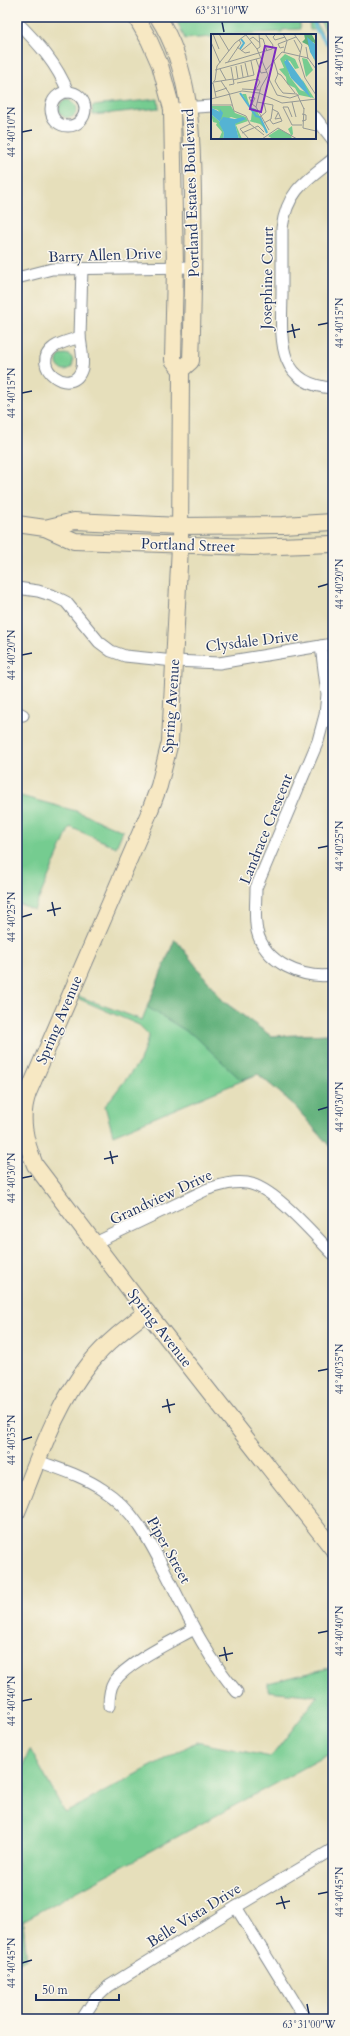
<svg xmlns="http://www.w3.org/2000/svg" width="350" height="2036" viewBox="0 0 350 2036" font-family="Cardo,serif">
  <style>
    .green { fill: #75cc90; stroke: #487e77 }
    .forest { fill: #60b07a; stroke: #3e706c }
    .lines { fill: none; stroke-linecap: round; stroke-linejoin: round }
    .stream { stroke: #55b3d3; stroke-width: 3.5 }
    .street-casing { stroke: #80878c; stroke-width: 13 }
    .secondary-casing { stroke: #80878c; stroke-width: 18 }
    .street { stroke: #fff; stroke-width: 11 }
    .secondary { stroke: #f7e8c3; stroke-width: 16 }
    .ticks { fill: none; stroke: #1b2f5e; stroke-width: 1.5 }
    .labels { text-anchor: middle; dominant-baseline: central; stroke-width: 3; stroke-linejoin: round; paint-order: stroke }
    .street-label { font-size: 15px; fill: #1b2f5e; stroke: #fbf7ec }
    .inset-river { fill: none; stroke: #55b3d3; stroke-width: 2 }
    .inset-road { fill: none; stroke: #959996; stroke-width: 1 }
    .view { fill: #7b2cbf; fill-opacity: 0.15; stroke: #7b2cbf; stroke-width: 2 }
    .inset-edge { fill: none; stroke: #1b2f5e; stroke-width: 2 }
    .neatline { fill: none; stroke: #1b2f5e; stroke-width: 1.5 }
    .ticks-label { font-size: 10px; text-anchor: middle; fill: #1b2f5e }
  </style>
  <rect width="100%" height="100%" fill="#fbf7ec"/>
  <filter id="ink" filterUnits="userSpaceOnUse"><feTurbulence type="fractalNoise" baseFrequency=".025" numOctaves="2"/><feDisplacementMap in="SourceGraphic" scale="8" xChannelSelector="R" yChannelSelector="G"/><feConvolveMatrix kernelMatrix="1 2 1 2 8 2 1 2 1" color-interpolation-filters="sRGB"/></filter>
  <filter id="wash" filterUnits="userSpaceOnUse"><feTurbulence type="fractalNoise" baseFrequency=".012" numOctaves="4" result="noise"/><feDisplacementMap in="SourceGraphic" scale="16" xChannelSelector="R" yChannelSelector="G"/><feGaussianBlur stdDeviation="0.9" result="paint"/><feColorMatrix in="noise" values="0 0 0 0 0 0 0 0 0 0 0 0 0 0 0 0 0 1.4 0 .05"/><feComposite in="paint" operator="in"/></filter>
  <g filter="url(#wash)">
    <rect width="100%" height="100%" fill="#e6dfbb"/>
    <!-- green -->
    <g class="green">
      <path d="M175 17H317L315 20 327 44V45L316 30H310L309 21H300V29L282 30V32L212 35V37L185 39Z"/>
      <path d="M318 17H333V29L329 37Z"/>
      <path d="M158 99 159 108 93 115 92 106Z"/>
      <circle cx="68" cy="109" r="9"/>
      <circle cx="65" cy="362" r="8"/>
      <path d="M17 795 76 811 123 831 116 847 70 827 34 910 17 903Z"/>
      <path d="M175 939 223 1001 271 1036 333 1034V1150L292 1103 258 1074 113 1135 105 1106 140 1061 149 1035 139 1025 77 998 78 996 142 1020Z"/>
      <path d="M333 1667V1752L17 1924V1780L30 1749 65 1813 196 1742 271 1757 318 1696 268 1691V1683Z"/>
    </g>
    <!-- forest -->
    <g class="forest">
      <path d="M175 939 223 1001 271 1036 333 1034V1150L292 1103 258 1074 241 1080 196 1037 147 1007Z"/>
      <path d="M23 1921 27 1959 17 1963V1924Z"/>
    </g>
    <g class="lines">
      <!-- stream -->
      <path class="stream" d="M312 17 317 31 333 50"/>
    </g>
  </g>
  <g filter="url(#ink)">
    <g class="lines">
      <!-- street casing -->
      <g class="street-casing">
        <g id="street">
          <path d="M17 22C38 43 57 64 68 92"/>
          <circle cx="68" cy="109" r="17"/>
          <path d="M182 108 212 106"/>
          <path d="M315 117 333 140"/>
          <path d="M333 159C306 180 287 191 282 228 282 250 282 273 282 295 281 338 276 385 333 388"/>
          <path d="M17 278 52 269 194 267"/>
          <path d="M80 337C81 346 84 359 82 368 73 400 27 366 54 347 61 342 72 340 80 337Z"/>
          <path d="M80 337 82 268"/>
          <path d="M17 588 38 591 54 596 66 602 99 642 111 651 125 656 174 661 219 663 333 644"/>
          <path d="M321 646 327 694 325 715 318 741 256 888C256 902 254 917 257 931 265 963 302 979 333 975"/>
          <path d="M17 712 23 715"/>
          <path d="M95 1243 208 1189C221 1185 233 1181 247 1183 274 1187 313 1234 333 1254"/>
          <path d="M38 1461C59 1469 83 1476 102 1489 137 1511 153 1548 171 1583 190 1621 209 1660 237 1692"/>
          <path d="M109 1706C109 1698 110 1688 114 1682 128 1662 173 1641 194 1629"/>
          <path d="M236 1907 305 2019"/>
          <path d="M82 2019 95 1999 109 1986 236 1907 333 1849"/>
        </g>
      </g>
      <!-- secondary casing -->
      <g class="secondary-casing">
        <g id="secondary">
          <path d="M136 17 149 40 160 65 172 109 175 268 173 360 181 370 180 546 170 742 159 786 149 813 28 1093C19 1118 25 1141 35 1165L139 1302 333 1549"/>
          <path d="M158 17C192 70 192 136 193 197 194 252 193 306 191 361L181 370"/>
          <path d="M17 524 45 528 74 541 252 547 333 544"/>
          <path d="M45 528 74 521 179 526 283 525 333 522"/>
          <path d="M17 1512C38 1461 55 1406 90 1363 106 1343 127 1327 147 1312"/>
        </g>
      </g>
      <!-- street -->
      <use href="#street" class="street"/>
      <!-- secondary -->
      <use href="#secondary" class="secondary"/>
    </g>
  </g>
  <!-- ticks -->
  <path class="ticks" d="M222 22 224 32M318 64 328 61M22 132 32 130M292 324 295 338M318 325 328 323M287 332 300 329M22 393 32 391M318 587 328 584M22 655 32 653M318 848 328 846M52 902 55 916M47 911 61 908M22 917 32 914M318 1110 328 1107M110 1151 113 1164M104 1159 118 1156M22 1178 32 1176M318 1371 328 1369M167 1399 170 1413M162 1407 175 1404M22 1440 32 1437M318 1633 328 1631M224 1647 227 1661M219 1656 233 1653M22 1701 32 1699M318 1894 328 1892M281 1896 285 1909M276 1904 290 1901M22 1963 32 1960M307 2004 309 2014"/>
  <g class="labels">
    <!-- street labels -->
    <g class="street-label">
      <text transform="translate(191 193) rotate(-92)">Portland Estates Boulevard</text>
      <text transform="translate(105 255) rotate(-2)">Barry Allen Drive</text>
      <text transform="translate(267 278) rotate(-89)">Josephine Court</text>
      <text transform="translate(188 545) rotate(2)">Portland Street</text>
      <text transform="translate(252 641) rotate(-7)">Clysdale Drive</text>
      <text transform="translate(171 706) rotate(-86)">Spring Avenue</text>
      <text transform="translate(266 829) rotate(-68)">Landrace Crescent</text>
      <text transform="translate(59 1020) rotate(-67)">Spring Avenue</text>
      <text transform="translate(161 1197) rotate(-25)">Grandview Drive</text>
      <text transform="translate(160 1328) rotate(52)">Spring Avenue</text>
      <text transform="translate(169 1550) rotate(61)">Piper Street</text>
      <text transform="translate(194 1915) rotate(-32)">Belle Vista Drive</text>
    </g>
  </g>
  <!-- overview -->
  <g transform="translate(211 34)">
    <rect width="105" height="105" fill="#e6dfbb"/>
    <path d="M74 20 84 25 88 34 84 35 79 27 74 26 79 43 89 56 95 58 91 45 103 64 88 61 84 54 76 50 75 43 68 35 73 34 69 25ZM91 24 96 25 102 36 95 43ZM31 60H35L39 73 45 75 57 98 49 90 38 87 40 86 41 77ZM0 72H20L24 79 35 83 37 87 25 91 31 105H28L25 94 24 90 27 85 20 83 9 89 13 99 12 105H8L11 98 5 91 6 89 2 88 0 80 9 88 10 82 7 76 0 74ZM81 92 82 100 80 103 82 105H62L57 102 68 95 80 101 77 95Z" fill="#75cc90"/>
    <path d="M93 0 101 1 105 8V11L102 8 98 10 105 30 97 11 91 8 94 5Z" fill="#60b07a"/>
    <path d="M96 3 105 11V28L99 18ZM76 25 93 49 100 64 80 44 73 28ZM1 74 9 78V75L12 79 9 88 0 80ZM12 83 24 85 32 83 35 85 24 90 28 105H12L13 99 8 89Z" fill="#55b3d3"/>
    <path class="inset-river" d="M29 15 33 9 30 5M29 59 45 82 49 83 56 99"/>
    <path class="inset-road" d="M2 0 8 15M8 0 18 17M65 0 62 3 64 6 74 3M72 0 76 7 73 18M83 0 91 11 88 25 94 44 105 61M35 1 46 15 57 41 50 53 45 73 58 96M48 4 52 5 56 17M39 5 42 3 49 9M83 6 89 18M0 8 9 29M26 13 34 19 39 18M73 13 69 14 67 10 85 3M95 13 97 25M46 15 49 13 48 0M30 17 41 8M45 25 50 39 56 38M63 27 67 40 64 47 68 54 72 59 86 60 93 75M17 28 30 9 28 6M14 29 61 15 62 11 54 0M34 29 37 42M30 31 32 43M25 32 27 45M9 35 15 46M4 36 49 24M55 36 71 18 97 24 105 35M66 39 70 41 84 59M57 43 66 61 79 64 88 61M22 46 43 41 40 27M10 47 18 59 23 77 35 82 39 90 53 101M3 48 22 45M2 49 5 63M26 49 47 45 49 48 45 55M0 51 4 46 6 32 24 9 36 0M18 51 23 50 20 33M31 55 49 56M4 58 16 54M0 65 31 57 48 59 71 69 105 65M46 68 62 71 60 85 53 89M81 68 85 83M41 70 38 63 44 64 41 70 45 73M0 71H21M93 74 92 94 105 97M67 79 64 85 70 84M49 83 55 78 53 69M81 83 77 73H72L81 91H91M59 86 62 90 71 87 67 78 61 75M91 87 95 86V81L91 80M31 99 47 92 53 98M38 105 29 95 39 90M51 105 67 94 86 105"/>
    <path class="view" d="M54 12 65 14 50 78 39 75Z"/>
    <rect width="105" height="105" class="inset-edge"/>
  </g>
  <!-- margin -->
  <rect width="350" height="2036" fill="none" stroke="#fbf7ec" stroke-width="44"/>
  <!-- scale -->
  <path d="M36 1994v6h83v-6" fill="none" stroke="#1b2f5e" stroke-width="2"/>
  <text x="42" y="1994" font-size="12" fill="#1b2f5e" stroke="#fbf7ec" stroke-width="3" paint-order="stroke">50 m</text>
  <rect x="22" y="22" width="306" height="1992" class="neatline"/>
  <g class="ticks-label">
    <text x="222" y="14">63°31'10"W</text>
    <text transform="translate(339 61) rotate(-90)" y="4">44°40'10"N</text>
    <text transform="translate(11 132) rotate(-90)" y="4">44°40'10"N</text>
    <text transform="translate(339 323) rotate(-90)" y="4">44°40'15"N</text>
    <text transform="translate(11 393) rotate(-90)" y="4">44°40'15"N</text>
    <text transform="translate(339 584) rotate(-90)" y="4">44°40'20"N</text>
    <text transform="translate(11 655) rotate(-90)" y="4">44°40'20"N</text>
    <text transform="translate(339 846) rotate(-90)" y="4">44°40'25"N</text>
    <text transform="translate(11 917) rotate(-90)" y="4">44°40'25"N</text>
    <text transform="translate(339 1107) rotate(-90)" y="4">44°40'30"N</text>
    <text transform="translate(11 1178) rotate(-90)" y="4">44°40'30"N</text>
    <text transform="translate(339 1369) rotate(-90)" y="4">44°40'35"N</text>
    <text transform="translate(11 1440) rotate(-90)" y="4">44°40'35"N</text>
    <text transform="translate(339 1631) rotate(-90)" y="4">44°40'40"N</text>
    <text transform="translate(11 1701) rotate(-90)" y="4">44°40'40"N</text>
    <text transform="translate(339 1892) rotate(-90)" y="4">44°40'45"N</text>
    <text transform="translate(11 1963) rotate(-90)" y="4">44°40'45"N</text>
    <text x="309" y="2028">63°31'00"W</text>
  </g>
</svg>
